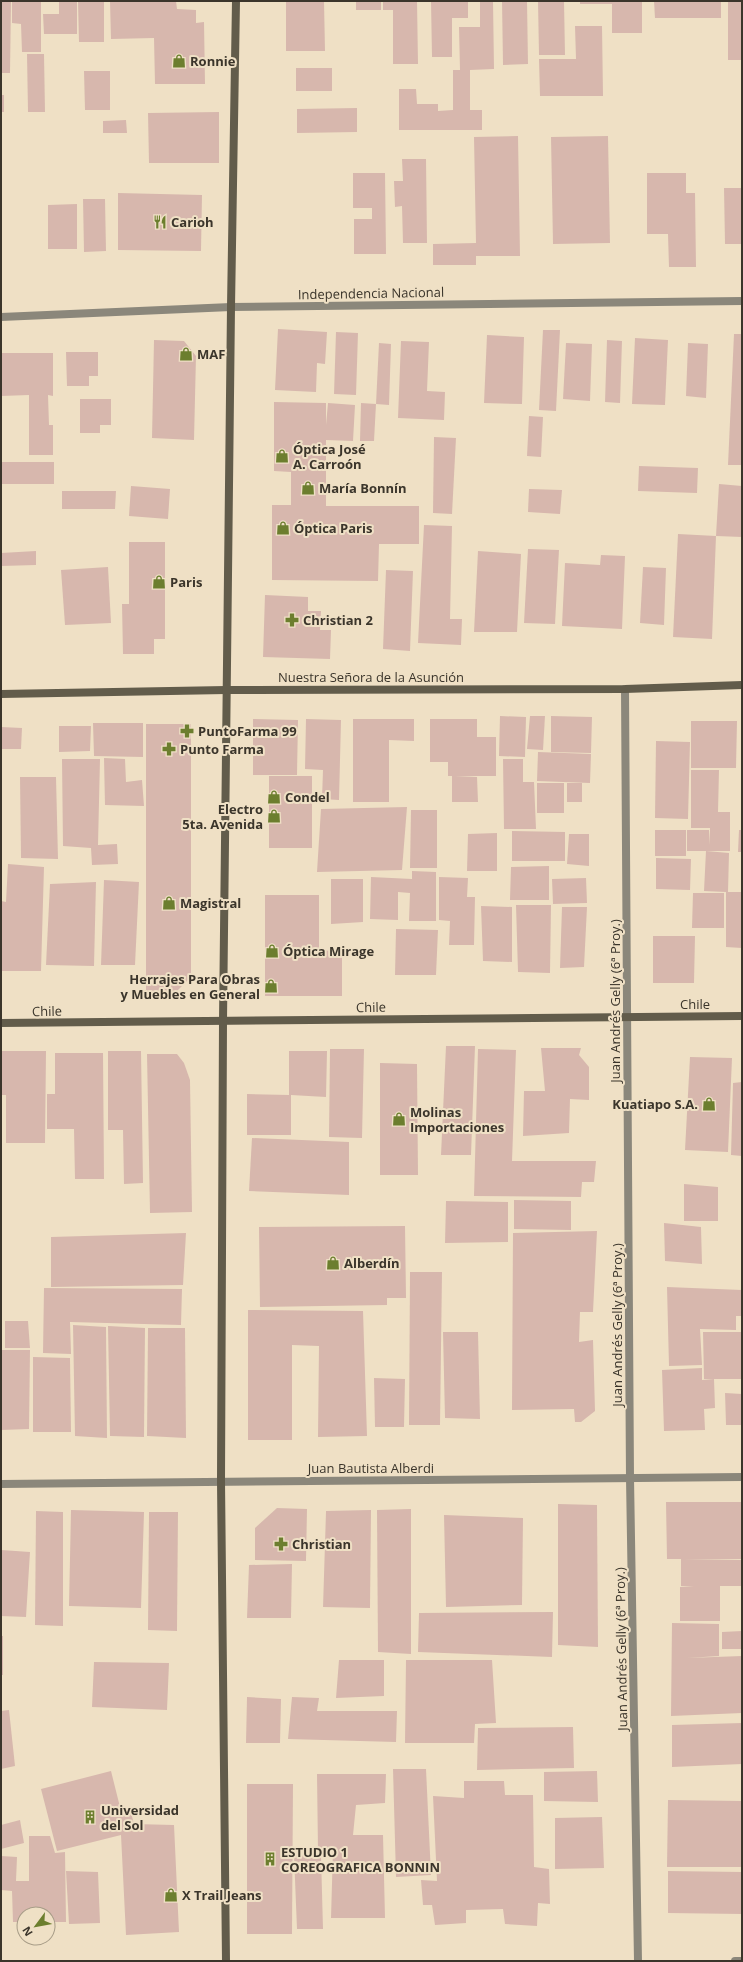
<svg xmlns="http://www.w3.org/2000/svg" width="743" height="1962" viewBox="0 0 743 1962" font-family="'Open Sans',sans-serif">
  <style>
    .building { fill: #d7b7ad }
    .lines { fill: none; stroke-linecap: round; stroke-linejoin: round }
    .street { stroke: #8b877b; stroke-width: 8 }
    .secondary { stroke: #625c4b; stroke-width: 8 }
    .labels { text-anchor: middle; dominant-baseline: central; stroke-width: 4; stroke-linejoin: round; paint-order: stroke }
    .poi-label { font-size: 13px; font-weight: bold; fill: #3b352b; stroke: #efe0c5; text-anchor: start }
    .street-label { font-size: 13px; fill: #3b352b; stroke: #efe0c5 }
  </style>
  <rect width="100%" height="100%" fill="#efe0c5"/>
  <!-- building -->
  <g class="building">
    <path d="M1 1H11L10 73H1Z"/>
    <path d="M12 1H41V52H22L21 24 12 23Z"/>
    <path d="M59 1H77V34H44L43 14H59Z"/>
    <path d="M78 1H104V42H79Z"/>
    <path d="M110 1H176L177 9 196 10V23L204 22 205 84H155L154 38 111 39Z"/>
    <path d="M286 1H324L325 51H286Z"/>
    <rect x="356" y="1" width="25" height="9"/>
    <path d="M383 1H417L418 64H393V10H383Z"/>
    <path d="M431 1H468V18H452V57H432Z"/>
    <path d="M480 1H493L494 69 470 70V110H482V130H399V89H416L417 104H438V111L453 110V70H460L459 27H480Z"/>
    <path d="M502 1H527L528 64 503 65Z"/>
    <path d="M538 1H564L565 55H539Z"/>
    <path d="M580 1H642V33H612V4H580Z"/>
    <path d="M654 1H721V18H655Z"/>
    <rect x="728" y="1" width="14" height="59"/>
    <path d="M575 26H602L603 96H540L539 59H576Z"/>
    <path d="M27 54H44L45 112H28Z"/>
    <rect x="296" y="68" width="36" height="23"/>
    <path d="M84 71H110V110H85Z"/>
    <rect x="1" y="95" width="3" height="17"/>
    <path d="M357 108V132L297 133V109Z"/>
    <path d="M219 112V163H149L148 113Z"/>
    <path d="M126 120 127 133H103V121Z"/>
    <path d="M518 136 520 256H476V265H433V244L476 243 474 137Z"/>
    <path d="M608 136 610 243 553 244 551 137Z"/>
    <path d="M402 159H426L427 243H403L402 206 395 207 394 181H403Z"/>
    <path d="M353 173H385L386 254H354V219H372V208H353Z"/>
    <path d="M647 173H686V193H695L696 267H669L668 234H647Z"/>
    <path d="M724 188H742V244H725Z"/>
    <path d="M118 193 202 195 201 251 118 250Z"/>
    <path d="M83 199H105L106 251 84 252Z"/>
    <path d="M77 204V249H48V205Z"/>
    <path d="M278 329 327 332 325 364 317 363 316 392 275 390Z"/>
    <path d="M543 330H560L556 411 539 410Z"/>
    <path d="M336 332 358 333 356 395 334 394Z"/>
    <path d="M734 334H742V465H728Z"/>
    <path d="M487 335 524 337 522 404 484 403Z"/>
    <path d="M635 338 668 340 665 405 632 404Z"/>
    <path d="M154 340 184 341 196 356 194 440 152 438Z"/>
    <path d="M607 340 622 341 620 403 605 402Z"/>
    <path d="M401 341 429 342 427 391 445 392 444 420 398 418Z"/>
    <path d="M379 343 391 344 389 405 376 404Z"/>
    <path d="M566 343 592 344 590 401 563 399Z"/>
    <path d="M688 343 708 344 706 398 686 396Z"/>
    <path d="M66 352H98V376H89V386H67Z"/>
    <path d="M1 353H53V396L48 395 49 425H53V455H29V395L1 396Z"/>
    <path d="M80 399H111V425H100V433H80Z"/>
    <path d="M274 402 326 403V425L328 403 355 405 353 441 326 440V506H419V544H379L378 581 272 580V505H291V472L274 471Z"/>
    <path d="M361 403 376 404 374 441H360Z"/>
    <path d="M529 416 543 417 541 457 527 456Z"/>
    <path d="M434 437 456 438 452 514 433 513Z"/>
    <rect x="1" y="462" width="53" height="22"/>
    <path d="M639 466 698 468 697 493 638 491Z"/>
    <path d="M719 484 742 486V537L716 536Z"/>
    <path d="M131 486 170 489 168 519 129 516Z"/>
    <path d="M529 489 562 490 560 514 528 512Z"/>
    <path d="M62 491H116L115 509H62Z"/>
    <path d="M424 525 452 526 450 619H462L461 645 418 643Z"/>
    <path d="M678 534 716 536 712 639 673 637Z"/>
    <path d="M129 542H165V639H154V654H123L122 604H129Z"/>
    <path d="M528 549 559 550 555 624 524 623Z"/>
    <path d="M36 551V565L1 566V553Z"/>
    <path d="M478 551 521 554 517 632H474Z"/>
    <path d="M601 555 625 556 622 629 562 626 565 563 600 565Z"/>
    <path d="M108 567 111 623 65 625 61 570Z"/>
    <path d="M643 567 666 568 664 625 640 623Z"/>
    <path d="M386 570 413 571 410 651 383 649Z"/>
    <path d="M265 595 308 597V611H321L320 630H331L330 659 263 657Z"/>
    <path d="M500 716 526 717 525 757 499 756Z"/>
    <path d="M530 716H545L543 750 527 749Z"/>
    <path d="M551 716 592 717 591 753 551 752Z"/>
    <path d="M253 719 298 720 297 775H253Z"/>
    <path d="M306 719 341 720 339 800 322 799 323 770 305 769Z"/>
    <path d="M353 719H414V741L389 740V802H353Z"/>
    <path d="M430 719H477V737H496V776H455L477 777 478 802H452V776H448V762H430Z"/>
    <path d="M691 721H737L736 768H691Z"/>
    <path d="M93 723H143V757L94 756Z"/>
    <path d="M146 724H191V977L175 993H146Z"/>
    <path d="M59 726H91L90 751 59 752Z"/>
    <path d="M1 727 22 728 21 749H1Z"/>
    <path d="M656 741 690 742 688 819 655 818Z"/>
    <path d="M538 752 591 754 590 783 537 781Z"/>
    <path d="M104 758 125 759 126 782 142 780 144 806 105 805Z"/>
    <path d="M62 759H100L98 845 117 844 118 864 92 865 91 848 63 846Z"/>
    <path d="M503 759H523V782H534L536 829H504Z"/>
    <path d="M691 770H719L718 812H730V851H687V830H709L710 845V828H691Z"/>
    <rect x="269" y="776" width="43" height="72"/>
    <path d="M20 777H56L58 859 21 858Z"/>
    <rect x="537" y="783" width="27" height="30"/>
    <rect x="567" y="783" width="15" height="19"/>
    <path d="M407 807 402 870 317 872 321 809Z"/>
    <path d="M411 810H437V868H410Z"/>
    <rect x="655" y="830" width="31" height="26"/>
    <path d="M739 830H742V852H738Z"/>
    <path d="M512 831 565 832V861H512Z"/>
    <path d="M497 833V871H467L468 834Z"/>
    <path d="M569 834H589V866L567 864Z"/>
    <path d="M706 851 729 853 728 892H742V948L726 947V892L704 891Z"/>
    <path d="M656 858 691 859 690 890 656 889Z"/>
    <path d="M8 864 44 867 41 971H1V901L6 902Z"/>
    <path d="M549 866V900H510L511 867Z"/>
    <path d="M412 871 436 872V921H409L410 893 398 892V920L370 919 371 877 412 879Z"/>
    <path d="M439 877 468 878 467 897H475L474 945H449L450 921 439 920Z"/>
    <path d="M586 878 587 903 553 904 552 879Z"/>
    <path d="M331 879H363V922L331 924Z"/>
    <path d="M104 880 139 882 135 965H101Z"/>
    <path d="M96 882 94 966 46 965 50 884Z"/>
    <path d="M693 893H724V928H692Z"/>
    <path d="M265 895H319V951L342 950V996H265Z"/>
    <path d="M516 905H551L550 973 518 972Z"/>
    <path d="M481 906 512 907V962L483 961Z"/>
    <path d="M562 907H587L584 967 560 968Z"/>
    <path d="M396 929 438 930 436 975H395Z"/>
    <path d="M653 936H695L694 983H653Z"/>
    <path d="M446 1046H475L471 1155H441Z"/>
    <path d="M541 1048H581L579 1055 589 1067V1100L570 1099 569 1133 523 1136 524 1091H545Z"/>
    <path d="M330 1049H364L362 1138 329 1137Z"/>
    <path d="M478 1049 516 1050 512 1161H596L594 1182H582L581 1197 474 1196Z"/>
    <path d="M1 1051H46L45 1143H6V1095H1Z"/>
    <path d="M108 1051H141L143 1183 124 1184 123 1130H108Z"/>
    <path d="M289 1051H327L326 1097 291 1095V1135H247V1094L289 1095Z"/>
    <path d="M55 1053H103L104 1179H75L74 1129H47V1094H55Z"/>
    <path d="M147 1054H177L184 1063 190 1080 192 1212 150 1213Z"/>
    <path d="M690 1057 732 1058 728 1152 685 1150Z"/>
    <path d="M380 1063 417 1064 418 1175H380Z"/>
    <path d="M742 1082V1156L731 1155 733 1083Z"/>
    <path d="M252 1138 349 1142V1195L249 1191Z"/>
    <path d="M684 1184 718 1187V1221H684Z"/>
    <path d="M514 1200 571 1201V1230L514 1229Z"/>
    <path d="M446 1201 508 1202V1242L445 1243Z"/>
    <path d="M664 1223 701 1227 702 1264 665 1261Z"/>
    <path d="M405 1226 406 1298H387V1305L260 1307 259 1227Z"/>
    <path d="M597 1231 593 1312H580L579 1342 593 1340 595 1411 581 1422H575L574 1409 512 1410 513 1233Z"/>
    <path d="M186 1233 183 1285 51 1287V1237Z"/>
    <path d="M410 1272H442L440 1425H409Z"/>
    <path d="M667 1287 742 1290V1316H736V1330L700 1329 702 1365 669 1366Z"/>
    <path d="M44 1288 182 1289 181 1325 70 1322 71 1354 43 1353Z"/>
    <path d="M248 1310 363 1311 367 1436 318 1437 319 1346 292 1345V1440H248Z"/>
    <path d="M5 1321H28L30 1348H5Z"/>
    <path d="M73 1325 106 1327 107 1438 75 1436Z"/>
    <path d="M108 1326 145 1328 144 1437 110 1436Z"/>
    <path d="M148 1328H185L186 1438 147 1436Z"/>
    <path d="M443 1332H478L480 1419 445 1418Z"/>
    <path d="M703 1332H742V1379H704Z"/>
    <path d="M1 1350H30L29 1429 1 1430Z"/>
    <path d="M33 1357 70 1358 71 1432H33Z"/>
    <path d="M702 1368V1380L714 1379 715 1408 704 1409 705 1430 664 1431 662 1370Z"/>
    <path d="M374 1378 405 1379 404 1427H375Z"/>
    <path d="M725 1393 742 1394V1425H726Z"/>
    <path d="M666 1502H742V1559H684L742 1560V1586H720V1621H680V1587L694 1586H681V1559H667Z"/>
    <path d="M558 1504 597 1505 598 1647 558 1645Z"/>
    <path d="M277 1508 307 1509 306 1561 255 1560V1528Z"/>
    <path d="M411 1509V1654L378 1652 377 1510Z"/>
    <path d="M71 1510 144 1512 141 1608 69 1606Z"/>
    <path d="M371 1510 370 1608 323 1607 326 1511Z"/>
    <path d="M36 1511 63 1512V1626L35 1625Z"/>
    <path d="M149 1512H178L177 1631 148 1630Z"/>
    <path d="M444 1515 523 1518 522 1605 446 1607Z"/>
    <path d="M1 1550 30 1552 26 1617 1 1616Z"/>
    <path d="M292 1564 291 1618H247L249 1565Z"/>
    <path d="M553 1612 552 1657 418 1652 419 1613Z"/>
    <path d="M672 1623 719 1624V1656L687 1658 742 1656V1713L671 1716Z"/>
    <path d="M742 1631V1649H722V1632Z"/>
    <rect x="1" y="1636" width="2" height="39"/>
    <path d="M339 1660H384V1696L336 1698Z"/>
    <path d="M406 1660H492L496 1723 475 1724 474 1743H405Z"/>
    <path d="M94 1662 169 1663 167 1710 92 1707Z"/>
    <path d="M247 1697 281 1699 280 1743H246Z"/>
    <path d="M292 1697 319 1698 317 1711H397L396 1742 288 1739Z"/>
    <path d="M9 1710 15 1766 1 1769V1711Z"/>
    <path d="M742 1723V1764L672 1767V1725Z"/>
    <path d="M573 1727 574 1768 477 1770 478 1728Z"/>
    <path d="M393 1769H426L431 1875 396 1877Z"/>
    <path d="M111 1771 121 1811 130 1809 134 1824 174 1825 179 1932 126 1935 121 1835 57 1851 41 1789Z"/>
    <path d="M597 1771 598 1802 544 1801V1772Z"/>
    <path d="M317 1774H386L385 1803 356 1805 353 1835H383L385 1918H331L333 1849 318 1850Z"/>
    <path d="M464 1781H504L505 1795H533L534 1867 549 1869 550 1904 538 1903 537 1926 505 1924 503 1909 466 1910V1923L435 1925 432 1905H423L421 1880 437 1881 433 1796 464 1798Z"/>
    <path d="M247 1784H293L292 1934H247Z"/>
    <path d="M668 1800 742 1801V1867H667Z"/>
    <path d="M602 1817 604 1868 555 1869V1818Z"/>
    <path d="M20 1820 24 1843 1 1849V1825Z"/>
    <path d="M29 1836H50L55 1853 65 1852 66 1922H48V1914H24V1922H13L12 1891 1 1890V1856L17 1857 16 1881H29Z"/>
    <path d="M294 1855 321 1856 323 1929H297Z"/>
    <path d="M66 1871 98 1872 100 1923 69 1924Z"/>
    <path d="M668 1871 742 1872V1914L668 1913Z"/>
  </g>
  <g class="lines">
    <!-- street -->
    <g class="street">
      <path d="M1 317 231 307 742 301"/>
      <path d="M625 689 630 1478 638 1961"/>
      <path d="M1 1484 742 1477"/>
      <path d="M735 1961H742"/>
    </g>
    <!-- secondary -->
    <g class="secondary">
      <path d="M1 694 226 690 625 689 742 685"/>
      <path d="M1 1023 742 1016"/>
      <path d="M226 1961 221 1481 223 1021 231 307 236 1"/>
    </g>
  </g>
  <!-- icons -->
  <defs>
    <g id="shop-bare" transform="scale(1.08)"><path d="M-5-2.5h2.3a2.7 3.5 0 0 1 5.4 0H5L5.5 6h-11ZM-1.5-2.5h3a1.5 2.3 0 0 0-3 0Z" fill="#6c7e2e" stroke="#efe0c5" stroke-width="2.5" paint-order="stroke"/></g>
    <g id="restaurant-bare" transform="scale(1.08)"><path d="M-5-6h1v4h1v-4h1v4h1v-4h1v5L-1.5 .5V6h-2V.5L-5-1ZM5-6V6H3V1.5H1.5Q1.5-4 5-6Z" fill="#6c7e2e" stroke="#efe0c5" stroke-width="2.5" paint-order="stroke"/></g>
    <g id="pharmacy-bare" transform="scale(1.08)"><path d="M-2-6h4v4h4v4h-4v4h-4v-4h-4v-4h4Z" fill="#6c7e2e" stroke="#efe0c5" stroke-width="2.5" paint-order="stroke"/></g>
    <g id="building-bare" transform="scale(1.08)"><path d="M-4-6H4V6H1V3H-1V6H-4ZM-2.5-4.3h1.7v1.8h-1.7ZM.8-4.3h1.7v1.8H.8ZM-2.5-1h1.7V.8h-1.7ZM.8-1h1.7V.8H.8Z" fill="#6c7e2e" stroke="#efe0c5" stroke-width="2.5" paint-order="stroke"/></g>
  </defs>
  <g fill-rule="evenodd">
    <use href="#shop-bare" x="179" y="61"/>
    <use href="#restaurant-bare" x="160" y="222"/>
    <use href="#shop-bare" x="186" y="354"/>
    <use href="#shop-bare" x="282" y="456"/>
    <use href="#shop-bare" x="308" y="488"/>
    <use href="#shop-bare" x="283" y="528"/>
    <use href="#shop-bare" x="159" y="582"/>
    <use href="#pharmacy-bare" x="292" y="620"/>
    <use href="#pharmacy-bare" x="187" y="731"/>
    <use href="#pharmacy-bare" x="169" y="749"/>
    <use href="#shop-bare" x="274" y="797"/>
    <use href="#shop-bare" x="274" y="816"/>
    <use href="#shop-bare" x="169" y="903"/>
    <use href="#shop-bare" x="272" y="951"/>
    <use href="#shop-bare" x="271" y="986"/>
    <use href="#shop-bare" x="709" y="1104"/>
    <use href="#shop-bare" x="399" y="1119"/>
    <use href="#shop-bare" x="333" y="1263"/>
    <use href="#pharmacy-bare" x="281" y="1544"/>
    <use href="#building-bare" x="90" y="1817"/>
    <use href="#building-bare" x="270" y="1859"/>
    <use href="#shop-bare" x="171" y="1895"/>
  </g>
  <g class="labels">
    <!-- poi labels -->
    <g class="poi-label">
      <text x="190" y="61">Ronnie</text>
      <text x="171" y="222">Carioh</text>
      <text x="197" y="354">MAF</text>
      <text x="293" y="449">Óptica José<tspan x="293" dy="15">A. Carroón</tspan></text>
      <text x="319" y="488">María Bonnín</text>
      <text x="294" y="528">Óptica Paris</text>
      <text x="170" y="582">Paris</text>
      <text x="303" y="620">Christian 2</text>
      <text x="198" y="731">PuntoFarma 99</text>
      <text x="180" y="749">Punto Farma</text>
      <text x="285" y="797">Condel</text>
      <text x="263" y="809" text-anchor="end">Electro<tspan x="263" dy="15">5ta. Avenida</tspan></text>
      <text x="180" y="903">Magistral</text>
      <text x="283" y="951">Óptica Mirage</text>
      <text x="260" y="979" text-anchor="end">Herrajes Para Obras<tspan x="260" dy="15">y Muebles en General</tspan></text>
      <text x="698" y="1104" text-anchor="end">Kuatiapo S.A.</text>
      <text x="410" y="1112">Molinas<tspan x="410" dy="15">Importaciones</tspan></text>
      <text x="344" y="1263">Alberdín</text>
      <text x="292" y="1544">Christian</text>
      <text x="101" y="1810">Universidad<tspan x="101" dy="15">del Sol</tspan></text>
      <text x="281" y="1852">ESTUDIO 1<tspan x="281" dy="15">COREOGRAFICA BONNIN</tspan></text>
      <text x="182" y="1895">X Trail Jeans</text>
    </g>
    <!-- street labels -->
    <g class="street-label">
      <text transform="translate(371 293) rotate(-1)">Independencia Nacional</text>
      <text x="371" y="677">Nuestra Señora de la Asunción</text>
      <text transform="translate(615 1001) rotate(-90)">Juan Andrés Gelly (6ª Proy.)</text>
      <text x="695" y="1004">Chile</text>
      <text transform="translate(371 1007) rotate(-1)">Chile</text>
      <text transform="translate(47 1011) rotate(-1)">Chile</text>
      <text transform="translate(617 1325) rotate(-90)">Juan Andrés Gelly (6ª Proy.)</text>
      <text x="371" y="1468">Juan Bautista Alberdi</text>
      <text transform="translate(621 1649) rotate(-91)">Juan Andrés Gelly (6ª Proy.)</text>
    </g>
  </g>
  <!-- border -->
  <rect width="743" height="1962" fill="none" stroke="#3b352b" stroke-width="4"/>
  <!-- north arrow -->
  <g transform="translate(36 1926) rotate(238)"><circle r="19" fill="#efe0c5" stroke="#a79c87"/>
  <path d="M0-3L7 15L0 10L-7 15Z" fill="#6c7e2e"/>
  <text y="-6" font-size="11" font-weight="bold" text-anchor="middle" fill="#3b352b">N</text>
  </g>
</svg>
